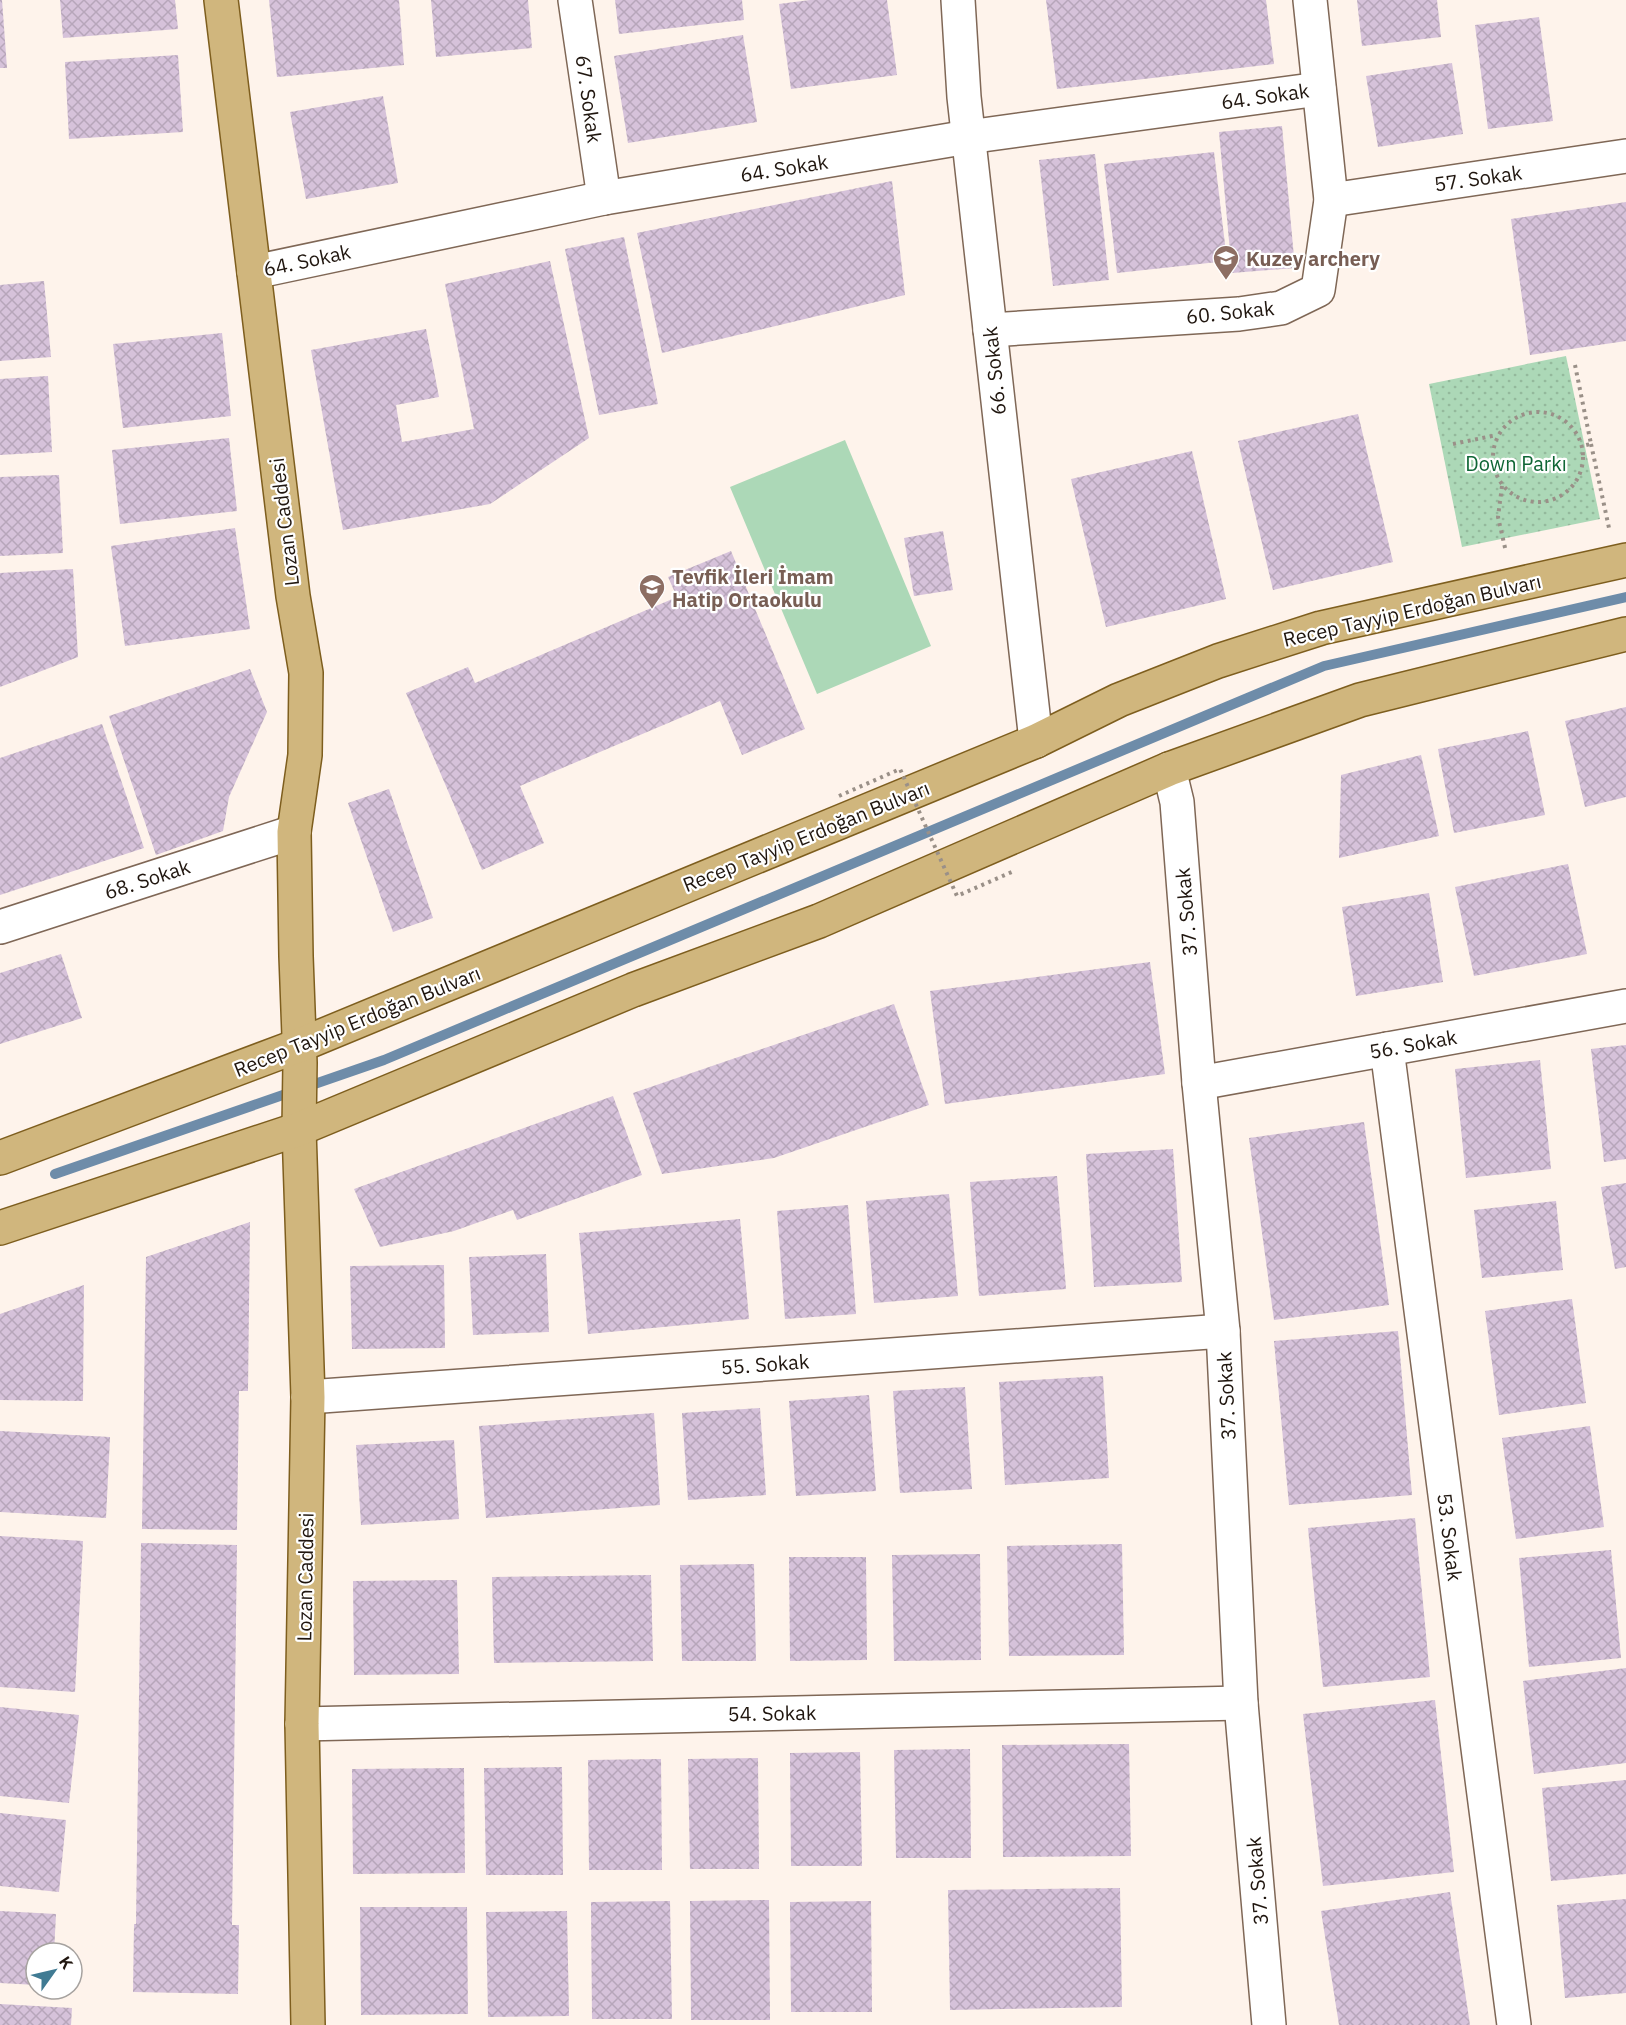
<svg xmlns="http://www.w3.org/2000/svg" width="1626" height="2025" viewBox="0 0 1626 2025" font-family="'IBM Plex Sans',sans-serif">
  <style>
    .park { fill: url(#park-dots) }
    .pitch { fill: #acd8b7 }
    .lines { fill: none; stroke-linecap: round; stroke-linejoin: round }
    .stream { stroke: #6e8ca9; stroke-width: 10 }
    .building { fill: url(#building-cross-hatch) }
    .minor-casing { stroke: #7f6756; stroke-width: 36 }
    .major-casing { stroke: #7e5e1e; stroke-width: 36 }
    .path { stroke: #9a9088; stroke-width: 4; stroke-dasharray: 3 4.5; stroke-linecap: butt }
    .minor { stroke: #fff; stroke-width: 33 }
    .major { stroke: #d0b67d; stroke-width: 33 }
    .path-bridge { stroke: #9a9088; stroke-width: 4; stroke-dasharray: 3 4.5; stroke-linecap: butt }
    .labels { text-anchor: middle; dominant-baseline: central; stroke-width: 4.5; stroke-linejoin: round; paint-order: stroke }
    .street-label { font-size: 20px; fill: #20160f; stroke: #fff }
    .education-label { font-size: 20px; font-weight: bold; fill: #785e54; stroke: #fff; text-anchor: start }
    .park-label { font-size: 20px; fill: #0f6635; stroke: #fff }
  </style>
  <defs>
    <pattern id="park-dots" width="8" height="8" patternUnits="userSpaceOnUse" patternTransform="scale(1.5)"><rect width="8" height="8" fill="#acd8b7"/><path d="M2 2h.1M6 6h.1" fill="none" stroke="#94b99c" stroke-width="1.8" stroke-linecap="round"/></pattern>
    <pattern id="building-cross-hatch" width="8" height="8" patternUnits="userSpaceOnUse" patternTransform="scale(1.5)"><rect width="8" height="8" fill="#d6c2da"/><path d="M0 0l8 8M0 8l8-8" fill="none" stroke="#b7a6ba"/></pattern>
  </defs>
  <rect width="100%" height="100%" fill="#fef3eb"/>
  <!-- park -->
  <path class="park" d="M1566 356 1600 519 1462 547 1429 384Z"/>
  <!-- pitch -->
  <path class="pitch" d="M845 440 931 646 817 694 730 487Z"/>
  <g class="lines">
    <!-- stream -->
    <path class="stream" d="M55 1174 384 1060 1324 666 1626 597"/>
  </g>
  <!-- building -->
  <g class="building">
    <path d="M0 0H2L7 68H0Z"/>
    <path d="M60 0H175L178 29 63 38Z"/>
    <path d="M269 0H399L404 65 277 77Z"/>
    <path d="M431 0H528L532 48 436 57Z"/>
    <path d="M615 0H742L744 20 619 34Z"/>
    <path d="M810 0H887L897 75 791 89 779 4Z"/>
    <path d="M1046 0H1266L1274 64 1057 89Z"/>
    <path d="M1357 0H1437L1441 37 1362 46Z"/>
    <path d="M1539 17 1553 121 1488 129 1475 25Z"/>
    <path d="M743 35 757 122 628 143 614 56Z"/>
    <path d="M178 55 183 132 69 139 65 62Z"/>
    <path d="M1452 63 1463 134 1378 147 1366 76Z"/>
    <path d="M383 96 398 183 306 199 290 112Z"/>
    <path d="M1282 126 1295 268 1232 273 1219 132Z"/>
    <path d="M1214 152 1227 261 1117 273 1104 164Z"/>
    <path d="M1095 154 1109 280 1053 286 1039 160Z"/>
    <path d="M892 181 905 295 662 353 637 233Z"/>
    <path d="M1626 202V341L1530 355 1511 219Z"/>
    <path d="M624 237 658 404 599 415 565 249Z"/>
    <path d="M550 261 589 438 490 504 343 530 311 350 426 329 439 397 396 405 402 442 474 429 445 284Z"/>
    <path d="M44 281 51 357 0 361V285Z"/>
    <path d="M222 333 231 416 123 428 113 344Z"/>
    <path d="M48 376 52 452 0 455V379Z"/>
    <path d="M1358 414 1393 562 1273 590 1238 441Z"/>
    <path d="M229 438 237 511 120 524 112 450Z"/>
    <path d="M1192 451 1226 599 1106 627 1071 479Z"/>
    <path d="M59 475 63 553 0 556V477Z"/>
    <path d="M235 528 250 629 125 646 111 546Z"/>
    <path d="M943 531 953 590 914 596 904 538Z"/>
    <path d="M731 551 805 729 742 755 720 701 520 786 544 843 482 870 406 693 468 667 475 683 677 597 668 577Z"/>
    <path d="M73 569 78 657 0 687V573Z"/>
    <path d="M250 669 267 712 229 797 223 831 156 855 109 716Z"/>
    <path d="M1626 707V797L1585 807 1565 721Z"/>
    <path d="M102 724 144 848 0 895V758Z"/>
    <path d="M1528 731 1545 815 1454 833 1438 749Z"/>
    <path d="M1421 755 1439 836 1339 858 1341 775Z"/>
    <path d="M389 789 433 918 393 932 348 803Z"/>
    <path d="M1568 864 1587 954 1474 976 1455 887Z"/>
    <path d="M1429 893 1443 982 1356 996 1342 907Z"/>
    <path d="M61 954 82 1018 0 1044V973Z"/>
    <path d="M1150 962 1165 1074 945 1104 930 991Z"/>
    <path d="M894 1004 929 1105 774 1158 662 1174 633 1093Z"/>
    <path d="M1626 1045V1159L1604 1162 1591 1049Z"/>
    <path d="M1540 1060 1551 1169 1466 1178 1455 1069Z"/>
    <path d="M613 1096 642 1175 517 1220 513 1210 454 1231 380 1247 354 1189Z"/>
    <path d="M1364 1122 1389 1305 1274 1320 1249 1138Z"/>
    <path d="M1173 1149 1182 1282 1094 1287 1086 1154Z"/>
    <path d="M1057 1176 1066 1289 979 1296 970 1182Z"/>
    <path d="M1626 1183V1267L1615 1269 1601 1187Z"/>
    <path d="M949 1194 958 1296 874 1303 866 1201Z"/>
    <path d="M1556 1201 1563 1270 1482 1278 1474 1210Z"/>
    <path d="M848 1205 856 1314 785 1319 777 1211Z"/>
    <path d="M740 1219 749 1319 588 1334 579 1233Z"/>
    <path d="M250 1222 248 1391H239L237 1530 142 1529 146 1257Z"/>
    <path d="M546 1254 549 1332 473 1335 469 1257Z"/>
    <path d="M444 1265 445 1348 352 1349 350 1266Z"/>
    <path d="M84 1285 83 1401 0 1400V1314Z"/>
    <path d="M1572 1299 1586 1403 1499 1415 1485 1311Z"/>
    <path d="M1398 1331 1412 1495 1289 1505 1274 1341Z"/>
    <path d="M1103 1376 1109 1478 1005 1485 999 1382Z"/>
    <path d="M965 1387 972 1489 900 1493 893 1391Z"/>
    <path d="M869 1395 876 1491 796 1496 789 1401Z"/>
    <path d="M760 1408 766 1495 688 1500 682 1413Z"/>
    <path d="M654 1413 660 1505 486 1518 479 1426Z"/>
    <path d="M1590 1426 1604 1527 1516 1539 1502 1438Z"/>
    <path d="M0 1431 110 1437 106 1518 0 1512Z"/>
    <path d="M454 1440 459 1519 361 1525 356 1445Z"/>
    <path d="M1415 1518 1430 1677 1323 1687 1308 1528Z"/>
    <path d="M0 1536 83 1541 75 1692 0 1687Z"/>
    <path d="M141 1543 237 1545 232 1925H239L238 1994 133 1992 134 1924H136Z"/>
    <path d="M1122 1544 1124 1655 1009 1656 1007 1546Z"/>
    <path d="M1611 1550 1621 1658 1529 1667 1519 1558Z"/>
    <path d="M980 1554 981 1660 894 1661 892 1555Z"/>
    <path d="M789 1557H866L867 1660 790 1661Z"/>
    <path d="M754 1564 756 1661H682L680 1565Z"/>
    <path d="M651 1575 653 1661 494 1663 492 1577Z"/>
    <path d="M457 1580 459 1674 354 1675 353 1581Z"/>
    <path d="M1626 1668V1763L1534 1774 1523 1681Z"/>
    <path d="M1435 1700 1454 1872 1323 1886 1303 1714Z"/>
    <path d="M0 1707 79 1715 69 1803 0 1796Z"/>
    <path d="M1129 1744 1131 1856 1003 1857 1002 1745Z"/>
    <path d="M970 1749 971 1858H896L894 1750Z"/>
    <path d="M860 1752 862 1866H791L790 1753Z"/>
    <path d="M758 1758 759 1869H690L688 1759Z"/>
    <path d="M661 1759 662 1870H589L588 1760Z"/>
    <path d="M562 1767 563 1875H486L484 1768Z"/>
    <path d="M464 1768 465 1873 353 1874 352 1769Z"/>
    <path d="M1626 1780V1874L1551 1881 1542 1788Z"/>
    <path d="M0 1813 66 1820 59 1892 0 1886Z"/>
    <path d="M1120 1888 1122 2007 950 2010 948 1890Z"/>
    <path d="M1450 1892 1470 2025H1339L1321 1911Z"/>
    <path d="M1626 1899V1993L1565 1998 1557 1905Z"/>
    <path d="M769 1900 770 2020H691L690 1901Z"/>
    <path d="M670 1901 672 2019H592L591 1902Z"/>
    <path d="M871 1901 872 2012H791L790 1902Z"/>
    <path d="M360 1907H467L468 2014 361 2015Z"/>
    <path d="M0 1911 56 1914 54 1953H36V1985L0 1983Z"/>
    <path d="M567 1911 569 2016 488 2017 486 1912Z"/>
    <path d="M0 2004 72 2008 71 2025H0Z"/>
  </g>
  <g class="lines">
    <!-- minor casing -->
    <g class="minor-casing">
      <g id="minor">
        <path d="M575 0 604 198"/>
        <path d="M958 0 964 97 1036 741"/>
        <path d="M1331 200 1626 156"/>
        <path d="M254 272 604 198 968 137 1319 89"/>
        <path d="M990 330 1239 314 1281 308 1318 290 1331 200 1310 0"/>
        <path d="M1169 769 1177 802 1199 1083 1223 1331 1241 1703 1269 2025"/>
        <path d="M0 927 294 832"/>
        <path d="M1387 1049 1514 2025"/>
        <path d="M1199 1083 1626 1006"/>
        <path d="M308 1397 1223 1331"/>
        <path d="M302 1724 1241 1703"/>
      </g>
    </g>
    <!-- major casing -->
    <g class="major-casing">
      <g id="major">
        <path d="M221 0 293 596 306 673 305 755 294 832 296 956 300 1063 299 1129 308 1397 302 1724 308 2025"/>
        <path d="M0 1158 300 1045 1036 741 1119 700 1218 661 1321 628 1626 560"/>
        <path d="M0 1228 299 1129 633 990 819 921 1169 769 1360 700 1626 634"/>
      </g>
    </g>
    <!-- path -->
    <g class="path">
      <path d="M1575 365 1591 444 1582 446"/>
      <circle cx="1538" cy="457" r="45"/>
      <path d="M1453 444 1497 435"/>
      <path d="M1591 444 1609 528"/>
      <path d="M1502 486 1498 517 1506 552"/>
    </g>
    <!-- minor -->
    <use href="#minor" class="minor"/>
    <!-- major -->
    <use href="#major" class="major"/>
    <!-- path-bridge -->
    <path class="path-bridge" d="M839 796 900 769 957 896 1014 871"/>
  </g>
  <!-- icons -->
  <defs>
    <g id="school-pin" transform="scale(1.35)"><path d="M0 17L-7.5 6A9.5 9.5 0 1 1 7.5 6Z" fill="#8d6e63" stroke="#fff"/><path d="M0-5L7-2L0 1L-7-2ZM-4 1L0 2.5L4 1V4Q0 6-4 4Z" fill="#fff"/></g>
  </defs>
  <g fill-rule="evenodd">
    <use href="#school-pin" x="1226" y="258"/>
    <use href="#school-pin" x="652" y="587"/>
  </g>
  <g class="labels">
    <!-- street labels -->
    <g class="street-label">
      <text transform="translate(1265 96) rotate(-8)">64. Sokak</text>
      <text transform="translate(589 99) rotate(82)">67. Sokak</text>
      <text transform="translate(784 168) rotate(-9)">64. Sokak</text>
      <text transform="translate(1478 178) rotate(-8)">57. Sokak</text>
      <text transform="translate(307 260) rotate(-12)">64. Sokak</text>
      <text transform="translate(1230 312) rotate(-6)">60. Sokak</text>
      <text transform="translate(994 371) rotate(-96)">66. Sokak</text>
      <text transform="translate(284 522) rotate(-97)">Lozan Caddesi</text>
      <text transform="translate(1412 610) rotate(-13)">Recep Tayyip Erdoğan Bulvarı</text>
      <text transform="translate(806 836) rotate(-22)">Recep Tayyip Erdoğan Bulvarı</text>
      <text transform="translate(147 879) rotate(-18)">68. Sokak</text>
      <text transform="translate(1186 912) rotate(-95)">37. Sokak</text>
      <text transform="translate(357 1021) rotate(-22)">Recep Tayyip Erdoğan Bulvarı</text>
      <text transform="translate(1413 1044) rotate(-10)">56. Sokak</text>
      <text transform="translate(765 1364) rotate(-4)">55. Sokak</text>
      <text transform="translate(1226 1396) rotate(-93)">37. Sokak</text>
      <text transform="translate(1450 1537) rotate(83)">53. Sokak</text>
      <text transform="translate(305 1577) rotate(-89)">Lozan Caddesi</text>
      <text transform="translate(772 1713) rotate(-1)">54. Sokak</text>
      <text transform="translate(1257 1881) rotate(-95)">37. Sokak</text>
    </g>
    <!-- education labels -->
    <g class="education-label">
      <text x="1246" y="258">Kuzey archery</text>
      <text x="672" y="576">Tevfik İleri İmam<tspan x="672" dy="23">Hatip Ortaokulu</tspan></text>
    </g>
    <!-- park labels -->
    <g class="park-label">
      <text x="1516" y="463">Down Parkı</text>
    </g>
  </g>
  <!-- north arrow -->
  <g transform="translate(54 1971) rotate(56)"><circle r="28" fill="#ffffff" stroke="#a6a29f" stroke-width="1.5"/>
  <path d="M0-4.5L10 22L0 15L-10 22Z" fill="#407b93"/>
  <text y="-9" font-size="16" font-weight="bold" text-anchor="middle" fill="#20160f">K</text>
  </g>
</svg>
